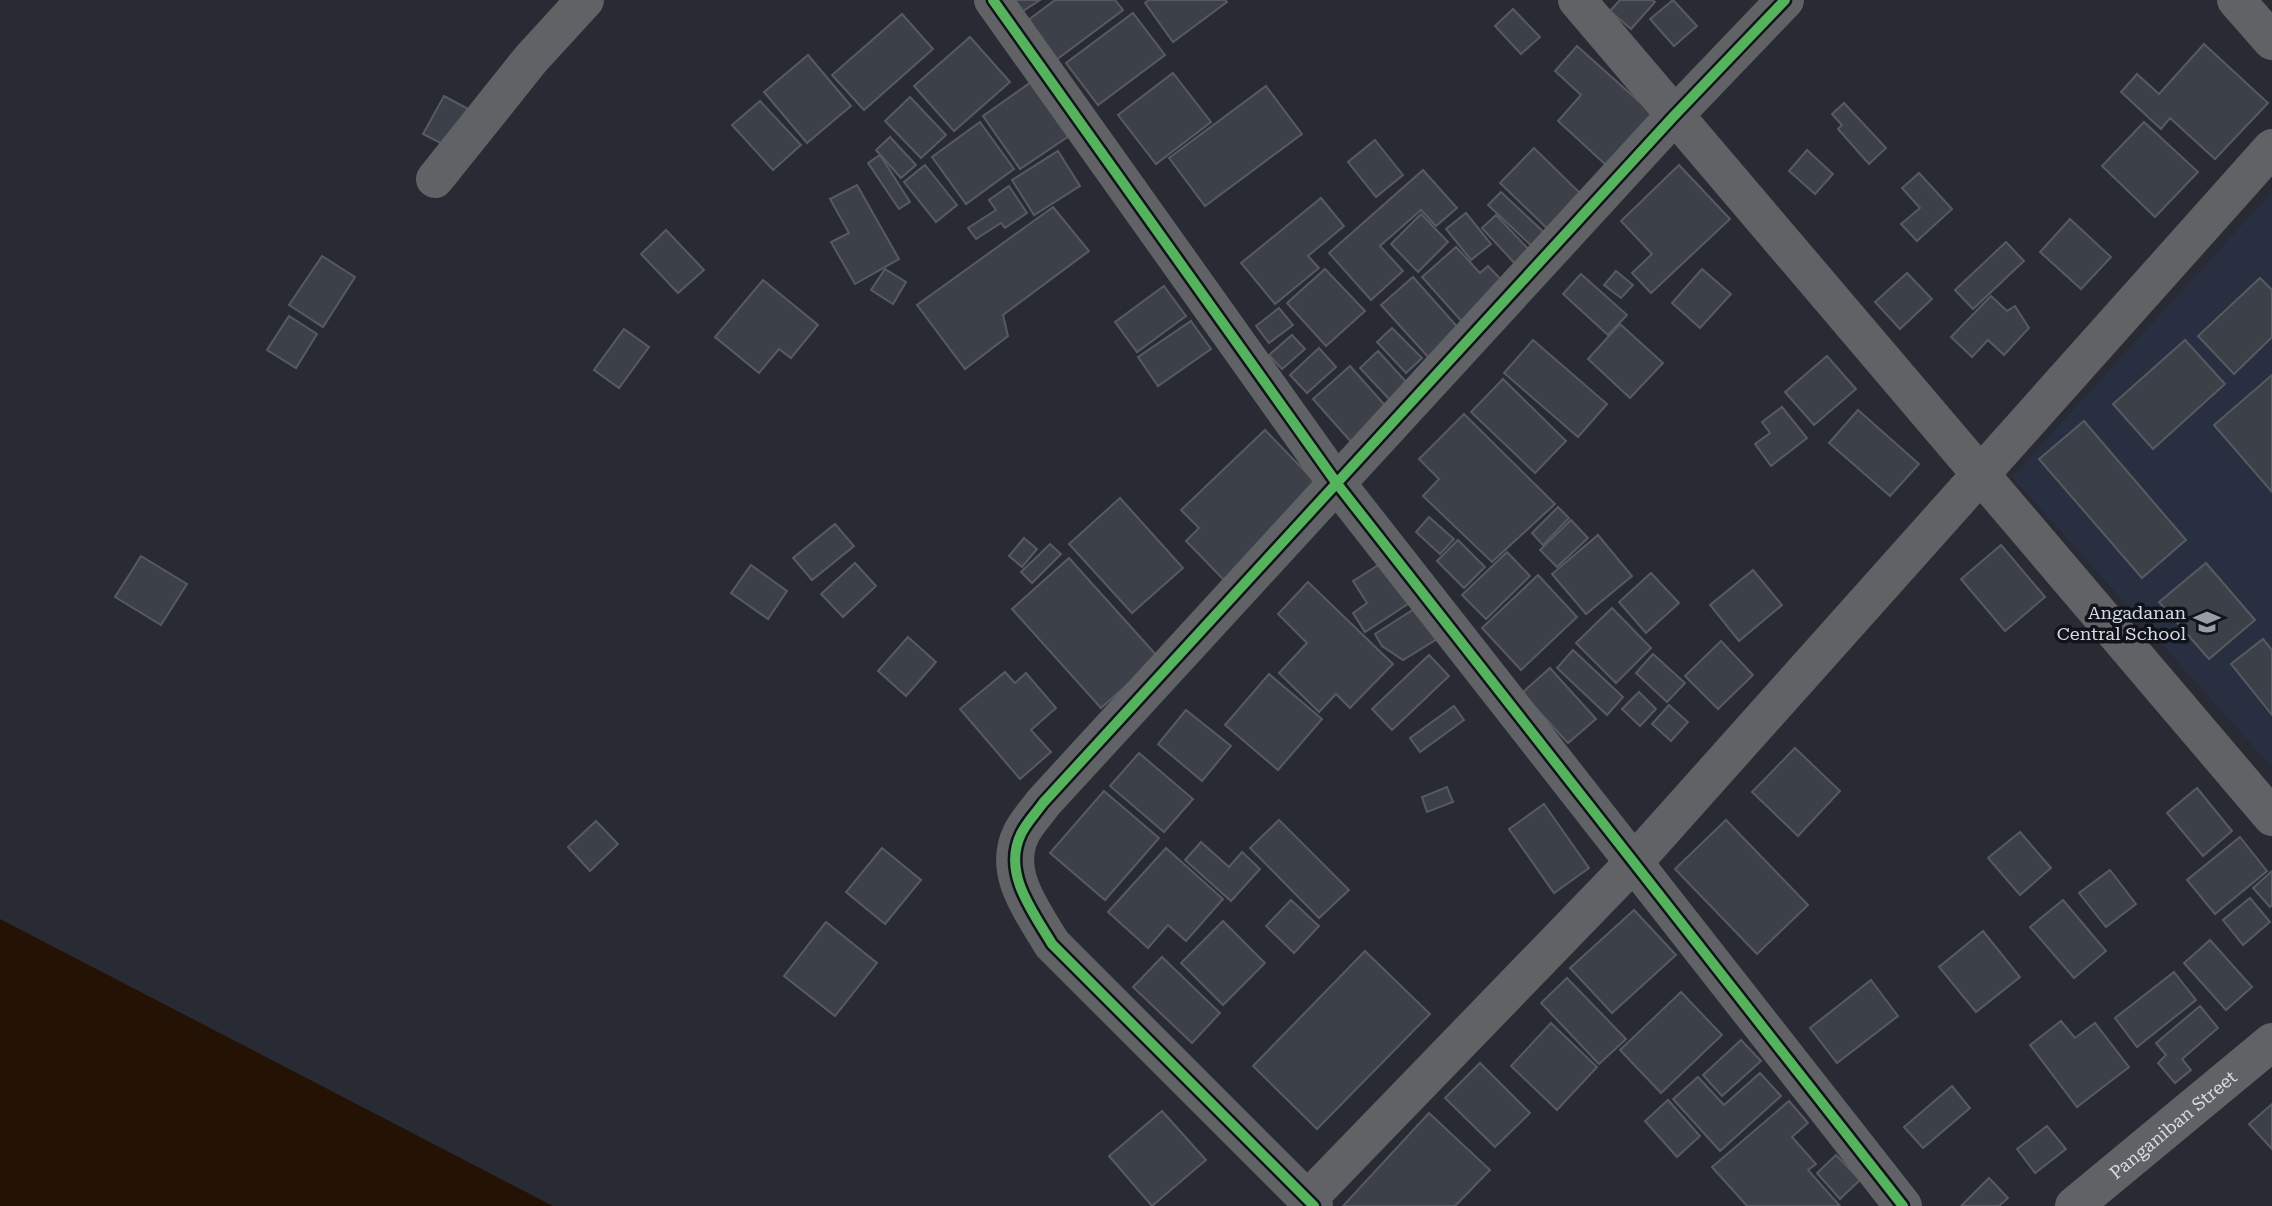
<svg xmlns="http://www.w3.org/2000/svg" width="2272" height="1206" viewBox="0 0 2272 1206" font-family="'Roboto Serif',serif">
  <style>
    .built { fill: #282f41 }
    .water { fill: #241305 }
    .building { fill: #3c4048; stroke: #575a61; stroke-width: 2 }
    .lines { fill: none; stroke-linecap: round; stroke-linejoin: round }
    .street { stroke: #616265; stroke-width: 38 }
    .cycleway-casing { stroke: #101319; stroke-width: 15 }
    .cycleway { stroke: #56b35d; stroke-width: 10 }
    .labels { text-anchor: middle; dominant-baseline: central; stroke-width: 7; stroke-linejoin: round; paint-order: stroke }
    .poi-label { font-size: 18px; fill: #d7dbe4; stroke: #101319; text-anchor: end }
    .street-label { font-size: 18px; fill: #d7dbe4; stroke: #101319 }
  </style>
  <rect width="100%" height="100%" fill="#282b33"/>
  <!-- built -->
  <path class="built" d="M2272 192V767L2012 477Z"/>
  <!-- water -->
  <path class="water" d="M0 918V919L553 1206H0Z"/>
  <!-- building -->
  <g class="building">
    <path d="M1012 0H1040L1020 13Z"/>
    <path d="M1055 0H1115L1123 10 1056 60 1027 21Z"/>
    <path d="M1149 0H1225L1227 2 1173 42 1145 3Z"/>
    <path d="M1620 0H1652L1655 2 1631 29 1610 11Z"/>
    <path d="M1673 0 1697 26 1674 46 1650 19Z"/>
    <path d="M1513 9 1540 37 1521 54 1495 26Z"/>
    <path d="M1133 13 1165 55 1098 105 1066 63Z"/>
    <path d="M902 14 933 49 864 110 832 75Z"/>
    <path d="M970 37 1010 82 954 131 914 86Z"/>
    <path d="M2204 44 2268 103 2215 159 2170 118 2161 129 2121 92 2137 74 2159 94Z"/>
    <path d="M1577 46 1653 114 1606 165 1558 121 1581 95 1555 71Z"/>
    <path d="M808 55 851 106 807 143 764 92Z"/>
    <path d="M1173 73 1211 122 1156 164 1118 115Z"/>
    <path d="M1031 82 1069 136 1020 169 983 116Z"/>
    <path d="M1266 86 1302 134 1205 206 1169 158Z"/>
    <path d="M444 96 472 111 452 149 423 134Z"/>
    <path d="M910 97 946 135 921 158 885 121Z"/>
    <path d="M760 101 801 145 773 170 732 125Z"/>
    <path d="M1844 103 1886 148 1869 164 1838 129 1842 125 1832 114Z"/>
    <path d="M980 122 1014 169 966 204 932 157Z"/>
    <path d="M2144 122 2198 172 2155 217 2102 166Z"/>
    <path d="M890 137 916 165 901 178 876 150Z"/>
    <path d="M1375 140 1403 175 1376 197 1348 162Z"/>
    <path d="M1534 148 1588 201 1554 235 1500 183Z"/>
    <path d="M1807 150 1833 174 1815 194 1789 171Z"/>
    <path d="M1058 151 1080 186 1034 215 1012 180Z"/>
    <path d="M880 155 910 202 899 209 868 163Z"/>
    <path d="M925 165 957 205 936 222 904 182Z"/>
    <path d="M1679 165 1730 219 1651 293 1632 273 1652 254 1621 221Z"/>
    <path d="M1423 170 1457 208 1436 226 1421 210 1380 246 1403 271 1371 300 1329 253Z"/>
    <path d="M1919 173 1952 209 1917 241 1901 224 1920 208 1902 188Z"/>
    <path d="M857 185 899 259 855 284 831 242 849 233 830 199Z"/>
    <path d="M1009 186 1027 213 1005 228 1001 223 976 239 968 228 996 210 989 200Z"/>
    <path d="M1501 192 1549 237 1536 250 1488 205Z"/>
    <path d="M1321 198 1344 226 1308 256 1319 268 1275 304 1241 263Z"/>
    <path d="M1053 207 1089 251 1003 315 1008 336 965 369 917 305Z"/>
    <path d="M1466 213 1491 244 1471 260 1446 229Z"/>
    <path d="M1421 214 1448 242 1418 272 1391 244Z"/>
    <path d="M1496 215 1534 255 1519 268 1482 228Z"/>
    <path d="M2070 219 2111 257 2081 289 2040 252Z"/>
    <path d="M666 230 704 270 678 293 641 254Z"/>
    <path d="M2006 242 2024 261 1973 309 1955 290Z"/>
    <path d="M1456 247 1480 273 1488 266 1508 287 1465 325 1422 277Z"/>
    <path d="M322 256 355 277 323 327 289 305Z"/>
    <path d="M885 269 906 282 893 304 871 290Z"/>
    <path d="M1325 269 1365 311 1326 346 1287 303Z"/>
    <path d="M1702 269 1731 294 1700 328 1672 303Z"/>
    <path d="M1616 271 1633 285 1621 298 1604 285Z"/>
    <path d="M1907 273 1932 299 1900 329 1875 302Z"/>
    <path d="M1581 274 1627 315 1608 335 1563 294Z"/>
    <path d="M1413 277 1461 331 1430 359 1381 305Z"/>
    <path d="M2260 278 2272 290V337L2234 374 2198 336Z"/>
    <path d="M763 280 818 325 791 358 779 349 759 373 715 337Z"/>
    <path d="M1164 286 1186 316 1137 352 1115 322Z"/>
    <path d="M1991 296 2007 311 2015 306 2029 328 2004 355 1988 340 1972 357 1951 337Z"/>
    <path d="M1279 308 1293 325 1269 343 1256 326Z"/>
    <path d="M289 316 317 334 296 368 267 350Z"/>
    <path d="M1191 321 1211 349 1158 386 1138 357Z"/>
    <path d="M1620 324 1663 363 1630 398 1588 359Z"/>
    <path d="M1392 328 1422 358 1406 373 1377 342Z"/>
    <path d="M624 329 649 347 619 388 594 370Z"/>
    <path d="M1292 335 1305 349 1282 369 1269 355Z"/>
    <path d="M1533 340 1607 404 1578 437 1504 373Z"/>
    <path d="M2185 340 2225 384 2153 449 2113 404Z"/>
    <path d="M1319 348 1336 367 1307 393 1290 375Z"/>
    <path d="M1378 351 1408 384 1390 400 1360 368Z"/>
    <path d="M1827 356 1856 389 1814 425 1785 392Z"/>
    <path d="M1350 366 1390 411 1353 444 1313 399Z"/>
    <path d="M2272 375V492L2214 425Z"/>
    <path d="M1503 379 1566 441 1535 473 1471 412Z"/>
    <path d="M1782 407 1807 438 1771 466 1755 444 1770 433 1762 422Z"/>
    <path d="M1858 410 1919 464 1890 496 1829 443Z"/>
    <path d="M1464 414 1555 504 1492 562 1423 496 1439 479 1419 459Z"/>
    <path d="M2084 421 2186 540 2142 578 2039 459Z"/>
    <path d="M1265 430 1323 490 1226 582 1186 541 1199 528 1181 510Z"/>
    <path d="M1120 498 1183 568 1132 613 1069 544Z"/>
    <path d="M1558 507 1569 518 1543 545 1532 533Z"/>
    <path d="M1429 517 1454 539 1440 554 1416 532Z"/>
    <path d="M1571 520 1588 538 1557 567 1540 550Z"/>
    <path d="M835 524 854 546 812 580 793 558Z"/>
    <path d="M1598 535 1632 576 1586 614 1552 574Z"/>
    <path d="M1024 538 1037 549 1022 567 1009 556Z"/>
    <path d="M1458 540 1485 567 1464 588 1437 561Z"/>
    <path d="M1050 544 1061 554 1032 583 1021 572Z"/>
    <path d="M2001 545 2045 597 2005 631 1961 579Z"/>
    <path d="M1507 552 1530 576 1486 619 1462 595Z"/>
    <path d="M141 556 187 584 161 625 115 597Z"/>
    <path d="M1069 558 1158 657 1101 708 1012 609Z"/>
    <path d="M1388 559 1414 600 1365 632 1353 613 1367 603 1353 581Z"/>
    <path d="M855 563 876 586 843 617 821 594Z"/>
    <path d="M2206 563 2255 620 2209 659 2159 602Z"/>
    <path d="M751 565 787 591 768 619 731 593Z"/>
    <path d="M1753 570 1782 605 1739 641 1710 605Z"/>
    <path d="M1651 573 1679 603 1646 633 1619 602Z"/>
    <path d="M1538 575 1577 617 1521 670 1482 628Z"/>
    <path d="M1308 582 1393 664 1350 708 1336 694 1319 712 1279 673 1307 643 1278 614Z"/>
    <path d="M1422 604 1442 636 1403 660 1382 646 1375 634Z"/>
    <path d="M1612 608 1651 648 1616 683 1576 643Z"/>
    <path d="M908 637 936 662 906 696 878 671Z"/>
    <path d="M2263 639 2272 650V715L2231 664Z"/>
    <path d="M1721 641 1753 675 1718 709 1685 676Z"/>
    <path d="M1573 650 1623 697 1607 715 1557 668Z"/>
    <path d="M1653 654 1685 683 1667 702 1636 673Z"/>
    <path d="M1429 655 1449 676 1392 730 1372 709Z"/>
    <path d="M1550 668 1596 719 1568 743 1522 693Z"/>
    <path d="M1005 672 1015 683 1026 673 1056 708 1031 730 1051 752 1020 779 960 709Z"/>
    <path d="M1269 674 1322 719 1278 770 1225 725Z"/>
    <path d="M1639 692 1656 709 1640 726 1622 709Z"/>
    <path d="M1669 705 1688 722 1671 741 1652 724Z"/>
    <path d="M1454 706 1464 720 1420 752 1410 738Z"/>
    <path d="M1186 710 1231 746 1202 781 1158 744Z"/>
    <path d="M1795 748 1840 791 1798 836 1752 792Z"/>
    <path d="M1139 753 1193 799 1164 832 1110 786Z"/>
    <path d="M1447 787 1453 802 1427 812 1422 797Z"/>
    <path d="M2197 788 2232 831 2203 856 2167 813Z"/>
    <path d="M1104 791 1159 838 1105 900 1050 853Z"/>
    <path d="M1544 804 1589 868 1554 893 1509 829Z"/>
    <path d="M1279 820 1349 890 1319 918 1250 848Z"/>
    <path d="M1726 820 1808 905 1757 954 1675 869Z"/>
    <path d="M596 821 618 844 590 871 568 847Z"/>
    <path d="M2020 832 2051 868 2020 895 1988 858Z"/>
    <path d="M2240 837 2267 871 2215 914 2187 880Z"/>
    <path d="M1201 842 1229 867 1242 852 1260 869 1231 901 1185 860Z"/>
    <path d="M882 848 921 880 885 924 846 892Z"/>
    <path d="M1166 848 1223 899 1186 941 1168 925 1148 948 1108 912Z"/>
    <path d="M2110 870 2136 904 2106 927 2079 893Z"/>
    <path d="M2272 871V905L2270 907 2253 888Z"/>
    <path d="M2250 898 2270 922 2243 945 2223 920Z"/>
    <path d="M1291 900 1319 926 1294 953 1266 926Z"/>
    <path d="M2063 900 2106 951 2074 978 2030 927Z"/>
    <path d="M1634 910 1676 955 1612 1013 1570 968Z"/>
    <path d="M1223 921 1265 963 1223 1005 1181 963Z"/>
    <path d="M826 922 877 963 835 1016 784 976Z"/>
    <path d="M1983 931 2020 977 1976 1012 1939 967Z"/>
    <path d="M2210 940 2252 987 2226 1010 2184 963Z"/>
    <path d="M1365 951 1430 1014 1317 1129 1253 1066Z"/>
    <path d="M1162 957 1220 1013 1192 1043 1133 987Z"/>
    <path d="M2174 972 2196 1000 2137 1047 2115 1018Z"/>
    <path d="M1567 978 1626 1039 1599 1064 1541 1003Z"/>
    <path d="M1871 980 1898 1016 1837 1063 1810 1028Z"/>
    <path d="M1681 992 1722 1035 1661 1093 1620 1050Z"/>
    <path d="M2200 1006 2218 1028 2182 1059 2191 1070 2175 1083 2158 1063 2166 1055 2156 1043Z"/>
    <path d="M2061 1021 2075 1038 2095 1023 2129 1067 2077 1107 2030 1045Z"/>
    <path d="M1551 1023 1597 1067 1557 1110 1511 1066Z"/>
    <path d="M1741 1040 1761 1061 1722 1096 1703 1075Z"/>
    <path d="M1480 1063 1530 1113 1495 1147 1445 1098Z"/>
    <path d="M1760 1073 1781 1096 1720 1151 1673 1099 1698 1077 1724 1105Z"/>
    <path d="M1952 1086 1970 1108 1923 1148 1904 1127Z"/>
    <path d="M1668 1100 1700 1136 1677 1157 1645 1121Z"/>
    <path d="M1789 1101 1808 1123 1792 1137 1816 1164 1808 1170 1840 1206H1747L1712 1167Z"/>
    <path d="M2272 1104V1149L2249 1124Z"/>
    <path d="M1162 1111 1206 1160 1152 1206 1109 1156Z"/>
    <path d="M1429 1113 1490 1170 1455 1206H1343Z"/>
    <path d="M2047 1126 2066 1149 2035 1173 2017 1149Z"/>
    <path d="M1836 1155 1860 1180 1840 1199 1817 1173Z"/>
    <path d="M1989 1178 2008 1198 1999 1206H1961Z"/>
  </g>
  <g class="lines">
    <!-- street -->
    <g class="street">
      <path d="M993 0 1338 485 1903 1206"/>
      <path d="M1577 0 2272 817"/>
      <path d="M2236 0 2272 41"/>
      <path d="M435 179 531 59 585 0"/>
      <path d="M1308 1199 1635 861 2272 148"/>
      <path d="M1314 1206 1052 944C1033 912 1002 873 1021 834 1026 823 1036 813 1043 803L1673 117 1785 0"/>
      <path id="s1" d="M2074 1206 2272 1042"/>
    </g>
    <!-- cycleway casing -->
    <g class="cycleway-casing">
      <g id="cycleway">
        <path d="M993 0 1338 485 1903 1206"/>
        <path d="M1314 1206 1052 944C1033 912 1002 873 1021 834 1026 823 1036 813 1043 803L1673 117 1785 0"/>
      </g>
    </g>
    <!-- cycleway -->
    <use href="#cycleway" class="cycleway"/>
  </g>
  <!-- icons -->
  <defs>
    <g id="school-bare" transform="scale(2.1)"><path d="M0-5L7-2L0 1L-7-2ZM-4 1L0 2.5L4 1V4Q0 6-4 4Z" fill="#9a9da6" stroke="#101319" stroke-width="2.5" paint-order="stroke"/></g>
  </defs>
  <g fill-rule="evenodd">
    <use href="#school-bare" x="2207" y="622"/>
  </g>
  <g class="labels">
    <!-- poi labels -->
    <g class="poi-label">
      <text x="2186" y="612">Angadanan<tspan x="2186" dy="21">Central School</tspan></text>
    </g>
    <!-- street labels -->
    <g class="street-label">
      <text stroke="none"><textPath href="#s1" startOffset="128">Panganiban Street</textPath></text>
    </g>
  </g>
</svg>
